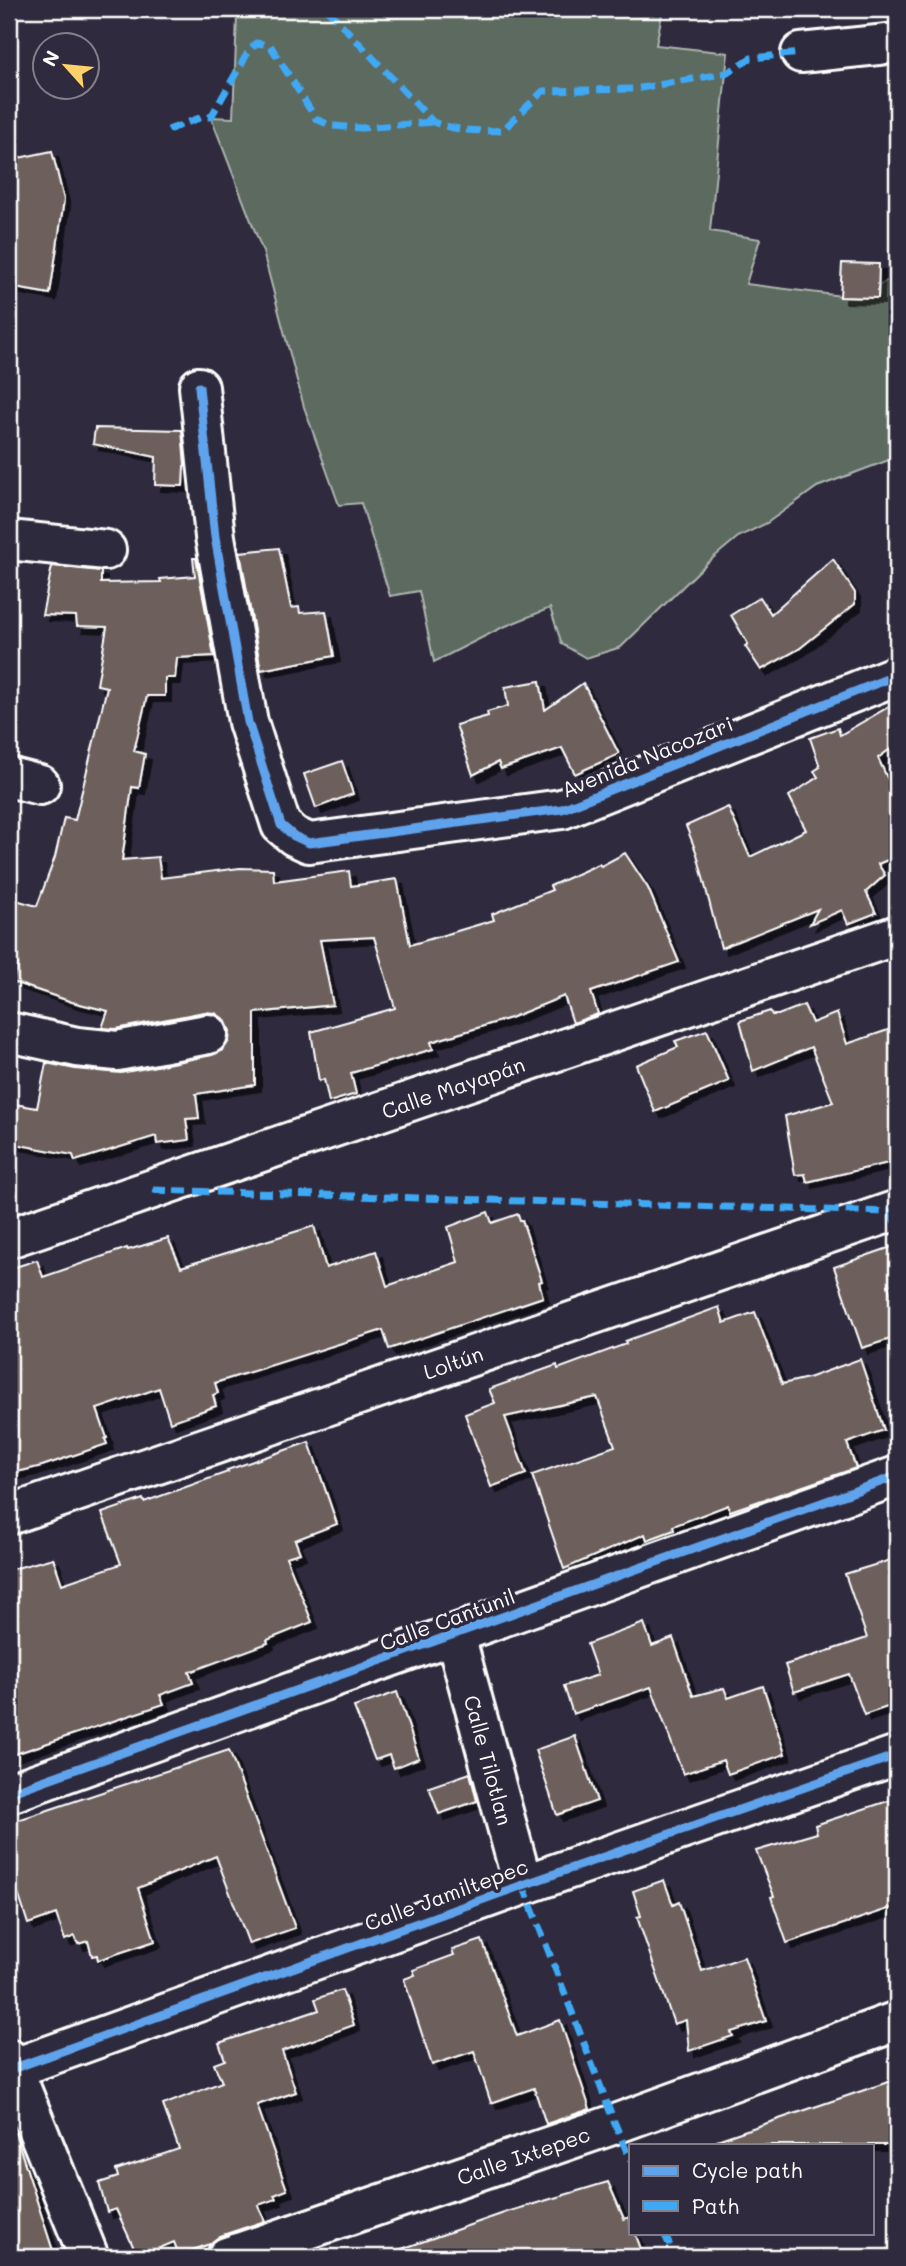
<svg xmlns="http://www.w3.org/2000/svg" width="906" height="2266" viewBox="0 0 906 2266" font-family="Mali,sans-serif">
  <style>
    .green { fill: #5c6b61; stroke: #aeb5b0; stroke-width: 2 }
    .building { fill: #6d615c; stroke: #fff; stroke-width: 2; filter: url(#shadow) }
    .lines { fill: none; stroke-linecap: round; stroke-linejoin: round }
    .street-casing { stroke: #fff; stroke-width: 44 }
    .secondary-casing { stroke: #fff; stroke-width: 44 }
    .street { stroke: #2f2a3d; stroke-width: 38 }
    .secondary { stroke: #2f2a3d; stroke-width: 38 }
    .quiet { stroke: #3fa9f5; stroke-width: 7; stroke-dasharray: 14 7; stroke-linecap: butt }
    .cycleway-casing { stroke: #2f2a3d; stroke-width: 13 }
    .cycleway { stroke: #60a3ed; stroke-width: 9 }
    .labels { text-anchor: middle; dominant-baseline: central; stroke-width: 7; stroke-linejoin: round; paint-order: stroke }
    .street-label { font-size: 21px; fill: #fff; stroke: #2f2a3d }
  </style>
  <defs>
    <filter id="shadow"><feDropShadow dx="6" dy="6" stdDeviation="0" flood-color="#0009"/></filter>
  </defs>
  <rect width="100%" height="100%" fill="#2f2a3d"/>
  <filter id="ink" filterUnits="userSpaceOnUse"><feTurbulence type="fractalNoise" baseFrequency=".0143" numOctaves="2"/><feDisplacementMap in="SourceGraphic" scale="14" xChannelSelector="R" yChannelSelector="G"/><feConvolveMatrix kernelMatrix="1 2 1 2 8 2 1 2 1" color-interpolation-filters="sRGB"/></filter>
  <g filter="url(#ink)">
    <!-- green -->
    <path class="green" d="M258 9H663L656 45 728 53 710 231 760 239 746 284 858 298 897 275V457L817 487 767 523 738 537 707 563 621 647 586 658 562 644 550 608 501 628 434 662 419 591 390 596 361 503 339 505 304 407 263 252 211 117 233 118 237 16Z"/>
    <!-- building -->
    <g class="building">
      <path d="M52 151 64 200 50 294 9 287V160Z"/>
      <path d="M842 263 879 264 878 298 840 297Z"/>
      <path d="M95 428 182 430 185 465 184 466 183 486 155 485 156 457 93 444Z"/>
      <path d="M279 548 291 608 299 607 300 613 326 611 334 656 261 670 240 552Z"/>
      <path d="M193 558H196L214 656 177 658 175 678H165V696H147L134 751 145 754 139 788 132 787 122 860 158 857 161 878 240 868 273 869 274 881 349 871 351 886 397 879 410 945 494 920 492 914 552 890 550 886 599 864 601 866 625 853 648 888 679 962 591 992 598 1014 573 1023 564 996 510 1018 431 1042 433 1049 351 1073 356 1094 329 1102 324 1079 319 1081 311 1032 395 1008 374 937 320 940 333 1005 255 1013V1085L196 1094 199 1118 186 1119 189 1140 157 1144 156 1136 75 1161 73 1155 9 1143V1103L37 1108 46 1063 75 1069 121 1073 212 1055 223 1050 229 1041 230 1031 225 1020 215 1013 204 1012 116 1029 102 1028 108 1011 72 1002 13 982 18 965 9 963V898L37 906 55 857 64 818 75 820 107 687 97 685 107 627 77 626 76 616 42 615 52 566 101 571V583L161 582 160 579 195 576Z"/>
      <path d="M833 559 855 593V604L799 649 761 670 745 646 748 644 731 615 760 597 771 614Z"/>
      <path d="M540 681 545 710 583 683 619 754 575 774 562 748 501 769 498 762 473 775 456 725 488 716 487 712 508 706 505 687Z"/>
      <path d="M897 702V744L878 758 897 799V856L878 864 885 875 866 892 876 913 848 924 842 910 810 924 818 909 721 948 697 854 686 826 728 807 750 857 806 830 789 796 818 777 814 771 820 767 810 738 838 728 840 735Z"/>
      <path d="M342 761 353 794 316 808 304 774Z"/>
      <path d="M804 1005 812 1023 837 1013 847 1044 897 1027V1161L807 1182 805 1174 795 1175 785 1116 833 1102 811 1047 753 1071 740 1021 770 1011 772 1015H778Z"/>
      <path d="M707 1030 729 1081 655 1112 636 1065 678 1047 675 1041Z"/>
      <path d="M488 1212 492 1223 518 1214 520 1220H522L542 1281 539 1282 543 1297 389 1349 383 1330 215 1383 218 1393 213 1395 216 1406 170 1422 159 1388 97 1409 107 1438 105 1439 107 1444 42 1466 9 1474V1269L37 1260 43 1277 127 1248 128 1250 168 1238 181 1267 314 1226 326 1268 376 1251 387 1286 458 1262 448 1227Z"/>
      <path d="M897 1245V1283L888 1285 897 1314V1337L862 1348 834 1267Z"/>
      <path d="M719 1307 724 1323 755 1312 782 1384 808 1378 860 1359 884 1430 847 1443 856 1468 730 1511 728 1505 673 1526 674 1530 647 1540 645 1534 564 1569 532 1475 615 1446 597 1397 505 1417 526 1474 491 1487 465 1414 495 1403 489 1389 557 1365 558 1369 626 1344 625 1341Z"/>
      <path d="M309 1442 337 1524 295 1540 300 1553 286 1557 312 1622 267 1640 268 1643 189 1672 193 1683 160 1695 164 1704 9 1756V1663L13 1661 9 1645V1570L53 1558 62 1584 121 1564 102 1513 143 1499 144 1502 228 1472 227 1470Z"/>
      <path d="M897 1558V1711L892 1712 890 1706 864 1715 849 1674 794 1692 785 1665 867 1638 845 1574Z"/>
      <path d="M644 1623 652 1646 673 1638 693 1696 724 1688 728 1698 763 1686 785 1754 728 1774 723 1760 683 1774 651 1687 573 1714 564 1686 598 1675 587 1644Z"/>
      <path d="M397 1692 419 1758 394 1768 389 1755 375 1760 354 1707Z"/>
      <path d="M575 1736 597 1801 557 1815 535 1750Z"/>
      <path d="M229 1750 295 1928 249 1944 216 1856 138 1888 155 1941 98 1960 97 1955 92 1956 88 1941 78 1944 75 1936 65 1940 56 1914 28 1924 9 1865V1823Z"/>
      <path d="M470 1773 477 1801 439 1814 429 1787Z"/>
      <path d="M891 1800 897 1821V1906L787 1943 771 1897 774 1896 756 1851 817 1833 815 1825Z"/>
      <path d="M664 1880 673 1905 679 1902 702 1971 744 1957 766 2021 731 2032 733 2036 689 2051 686 2020 674 2024 637 1917 641 1916 633 1891Z"/>
      <path d="M482 1940 517 2036 560 2020 590 2109 546 2124 534 2088 491 2103 474 2051 432 2065 404 1979 415 1975 413 1970 454 1955 452 1950Z"/>
      <path d="M342 1990 354 2025 282 2051 296 2092 257 2105 287 2190 274 2195 276 2199 258 2205 265 2221 220 2236 210 2244 179 2255 174 2242 138 2257 116 2209 107 2212 99 2183 118 2177 116 2170 179 2149 163 2105 222 2082 214 2064 225 2060 219 2043 319 2010 315 1999Z"/>
      <path d="M897 2079V2145H718L717 2140Z"/>
      <path d="M15 2133 55 2257H9V2134Z"/>
      <path d="M608 2182 624 2219 630 2217 631 2233H635L644 2257H394L393 2252 507 2212Z"/>
    </g>
    <g class="lines">
      <!-- street casing -->
      <g class="street-casing">
        <g id="street">
          <path d="M801 53 897 43"/>
          <path d="M199 387 215 537 248 722 281 825 294 836 309 843 562 809 897 675"/>
          <path d="M9 540 106 550"/>
          <path d="M9 777 40 785"/>
          <path d="M9 1032 77 1047 117 1051 208 1034"/>
          <path d="M9 1515 897 1210"/>
          <path d="M455 1635 523 1885"/>
          <path d="M9 1793 897 1476"/>
          <path d="M9 2059 89 2257"/>
          <path d="M9 2070 523 1885 897 1755"/>
          <path d="M227 2257 615 2124 897 2021"/>
        </g>
      </g>
      <!-- secondary casing -->
      <g class="secondary-casing">
        <path id="secondary" d="M9 1238 897 935"/>
      </g>
      <!-- street -->
      <use href="#street" class="street"/>
      <!-- secondary -->
      <use href="#secondary" class="secondary"/>
      <!-- quiet -->
      <g class="quiet">
        <path d="M327 9 433 122C457 131 478 132 503 130L543 91 635 89 727 73 751 58 801 53"/>
        <path d="M168 130 202 117H211L247 54 256 43 270 45 316 119 332 126 361 128 433 122"/>
        <path d="M153 1190 891 1212 897 1229"/>
        <path d="M523 1885 615 2124 631 2161"/>
        <path d="M664 2233 675 2257"/>
      </g>
      <!-- cycleway casing -->
      <g class="cycleway-casing">
        <g id="cycleway">
          <path d="M199 387 215 537 248 722 281 825 294 836 309 843 562 809 897 675"/>
          <path d="M9 1793 897 1476"/>
          <path d="M9 2070 523 1885 897 1755"/>
        </g>
      </g>
      <!-- cycleway -->
      <use href="#cycleway" class="cycleway"/>
    </g>
  </g>
  <g class="labels">
    <!-- street labels -->
    <g class="street-label">
      <text transform="translate(647 756) rotate(-22)">Avenida Nacozari</text>
      <text transform="translate(453 1087) rotate(-19)">Calle Mayapán</text>
      <text transform="translate(453 1362) rotate(-19)">Loltún</text>
      <text transform="translate(447 1619) rotate(-20)">Calle Cantunil</text>
      <text transform="translate(489 1760) rotate(75)">Calle Tilotlan</text>
      <text transform="translate(446 1894) rotate(-20)">Calle Jamiltepec</text>
      <text transform="translate(523 2155) rotate(-19)">Calle Ixtepec</text>
    </g>
  </g>
  <!-- margin -->
  <rect width="906" height="2266" fill="none" stroke="#2f2a3d" stroke-width="35"/>
  <rect x="18" y="18" width="871" height="2231" fill="none" stroke="#fff" stroke-width="2.5" filter="url(#ink)"/>
  <!-- legend -->
  <rect x="629" y="2144" width="245" height="91" fill="#2f2a3d" stroke="#827f8b" stroke-width="2"/>
  <rect x="643" y="2166" width="35" height="10" fill="#60a3ed" stroke="#827f8b" stroke-width="2"/>
  <text x="692" y="2178" font-size="21" fill="#ffffff">Cycle path</text>
  <rect x="643" y="2201" width="35" height="10" fill="#3fa9f5" stroke="#827f8b" stroke-width="2"/>
  <text x="692" y="2214" font-size="21" fill="#ffffff">Path</text>
  <!-- north arrow -->
  <g transform="translate(66 66) rotate(297)"><circle r="33" fill="#2f2a3d" stroke="#827f8b" stroke-width="2"/>
  <path d="M0-5L12 26L0 18L-12 26Z" fill="#ffd166"/>
  <text y="-10" font-size="19" font-weight="bold" text-anchor="middle" fill="#ffffff">N</text>
  </g>
</svg>
